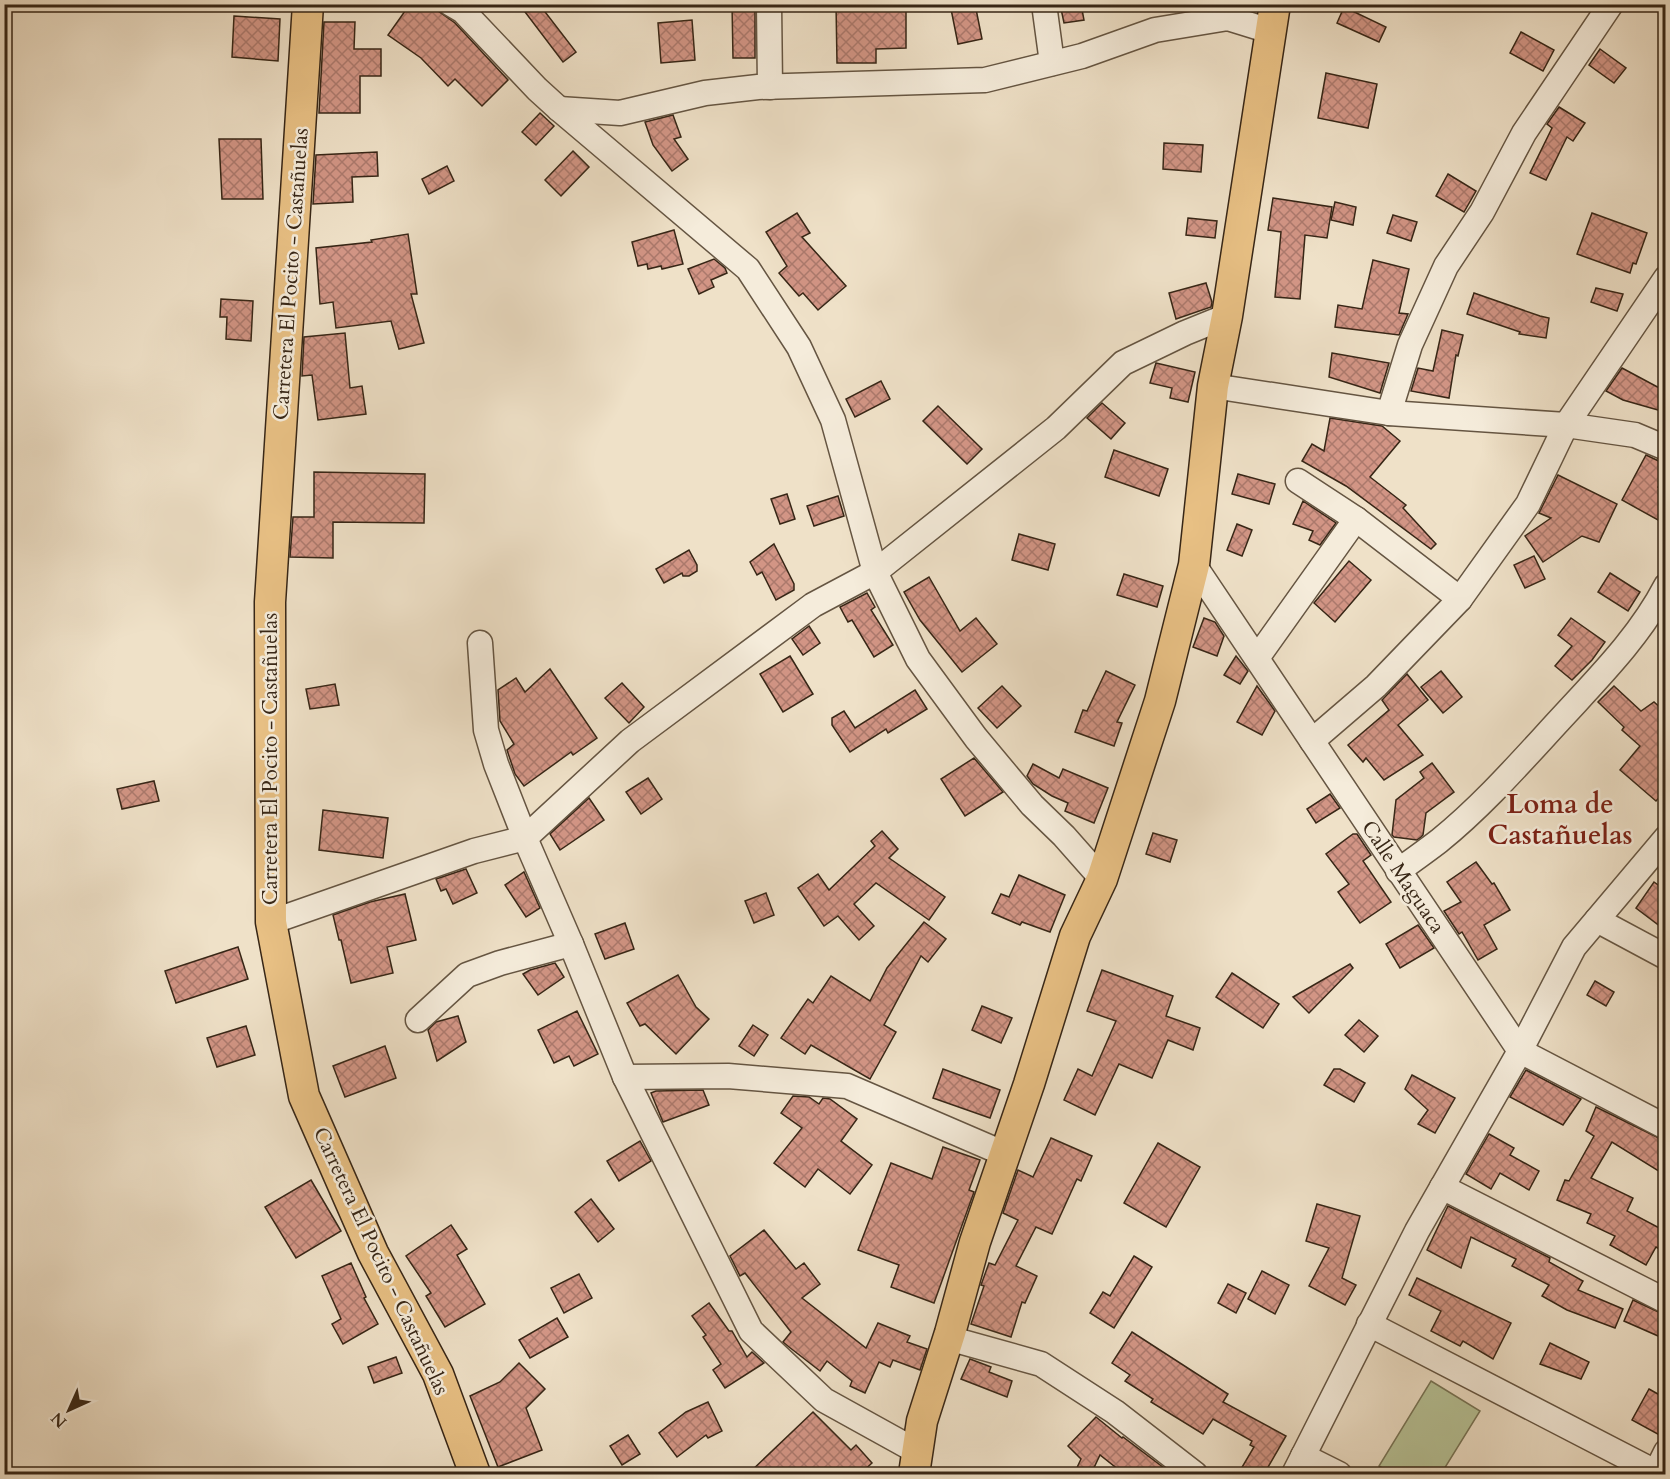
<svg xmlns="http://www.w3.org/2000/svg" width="1670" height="1479" viewBox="0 0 1670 1479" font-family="Cardo,serif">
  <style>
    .grass { fill: #b7c397; stroke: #777456; stroke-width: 1.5 }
    .building { fill: url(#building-cross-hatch); stroke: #372616; stroke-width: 1.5 }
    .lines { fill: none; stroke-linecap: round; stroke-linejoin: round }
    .minor-casing { stroke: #655542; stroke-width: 27 }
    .major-casing { stroke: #372616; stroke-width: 33 }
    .minor { stroke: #f5ecdb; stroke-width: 24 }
    .major { stroke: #e8c084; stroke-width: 30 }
    .labels { text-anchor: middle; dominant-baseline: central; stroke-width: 5; stroke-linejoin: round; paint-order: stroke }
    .street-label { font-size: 21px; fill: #372616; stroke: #f5ecdb }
    .district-label { font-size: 27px; font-weight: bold; fill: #7a1f14; stroke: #f5ecdb }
  </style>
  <defs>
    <pattern id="building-cross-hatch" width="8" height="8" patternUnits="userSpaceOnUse" patternTransform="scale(1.5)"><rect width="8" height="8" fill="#d29585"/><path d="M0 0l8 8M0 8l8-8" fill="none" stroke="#ab796c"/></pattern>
  </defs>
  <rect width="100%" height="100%" fill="#efe1c8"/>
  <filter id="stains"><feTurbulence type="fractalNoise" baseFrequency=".00333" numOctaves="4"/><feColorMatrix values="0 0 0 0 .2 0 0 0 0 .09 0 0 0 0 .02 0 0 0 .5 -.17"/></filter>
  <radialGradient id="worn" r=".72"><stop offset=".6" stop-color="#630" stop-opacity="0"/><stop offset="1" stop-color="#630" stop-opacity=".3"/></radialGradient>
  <!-- grass -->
  <path class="grass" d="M1431 1381 1480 1411 1441 1474H1392L1379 1466Z"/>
  <!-- building -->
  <g class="building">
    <path d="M410 4H428L455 23 508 80 482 106 455 79 448 86 421 58 388 35Z"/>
    <path d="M519 4H539L576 52 563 62Z"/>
    <path d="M732 4H755V58H733Z"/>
    <path d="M836 4H876V8H906V48L876 49V63H837Z"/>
    <path d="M975 4 982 39 958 44 951 9Z"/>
    <path d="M1060 4H1081L1084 20 1064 23Z"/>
    <path d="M1344 7 1386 27 1379 42 1337 23Z"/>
    <path d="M234 16 280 19 278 61 232 57Z"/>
    <path d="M692 20 695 60 661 63 658 23Z"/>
    <path d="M324 22H355L354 49H381V76H360V113H319Z"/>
    <path d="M1521 32 1554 50 1543 71 1510 53Z"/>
    <path d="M1600 49 1626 68 1614 83 1589 65Z"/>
    <path d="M1326 73 1377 84 1368 128 1318 118Z"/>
    <path d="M1559 107 1585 123 1573 141 1567 137 1546 180 1530 173 1552 128 1547 124Z"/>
    <path d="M540 113 554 126 536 145 522 132Z"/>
    <path d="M673 115 681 137 674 139 688 159 672 171 653 145 645 122Z"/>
    <path d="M219 139H261L263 199H222Z"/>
    <path d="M1164 143 1203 145 1201 172 1163 169Z"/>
    <path d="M573 151 589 167 561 196 545 180Z"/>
    <path d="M377 152 378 176 352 177 353 202 313 204 316 155Z"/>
    <path d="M447 166 454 181 429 194 422 179Z"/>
    <path d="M1448 174 1476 191 1464 212 1436 196Z"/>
    <path d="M1273 198 1332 207 1327 238 1305 235 1300 299 1275 297 1281 232 1268 230Z"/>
    <path d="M1335 202 1356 207 1353 225 1331 220Z"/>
    <path d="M797 213 810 233 802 237 846 286 818 310 803 293 799 296 779 273 787 266 766 232Z"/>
    <path d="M1592 213 1647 233 1636 264 1633 263 1630 273 1577 254Z"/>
    <path d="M1393 215 1417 222 1411 241 1387 233Z"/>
    <path d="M1188 218 1217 221 1215 238 1186 235Z"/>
    <path d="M674 230 683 264 662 269 661 266 648 269 647 264 638 266 632 242Z"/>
    <path d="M408 234 417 294H411L424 343 399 349 391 321 336 328 333 302 320 304 316 248 372 242 371 240Z"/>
    <path d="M714 259 725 268 727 273 711 280 714 287 699 294 688 269Z"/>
    <path d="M1373 260 1409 269 1399 313 1408 314 1399 335 1335 327 1338 305 1362 309Z"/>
    <path d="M1206 283 1212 302 1211 307 1176 319 1169 293Z"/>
    <path d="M1596 288 1623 294 1617 311 1591 302Z"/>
    <path d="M1474 293 1540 316 1549 318 1546 338 1519 334 1520 332 1467 314Z"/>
    <path d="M221 299 253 301 251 341 226 339 227 317H220Z"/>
    <path d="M1442 330 1463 335 1458 356 1456 355 1449 398 1411 391 1418 368 1433 371Z"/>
    <path d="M345 333 350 388 362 386 366 414 318 420 312 375 302 376 304 337Z"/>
    <path d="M1332 353 1389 363 1380 393 1329 377Z"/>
    <path d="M1156 363 1195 372 1188 402 1170 398 1172 388 1150 383Z"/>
    <path d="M1622 368 1665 391V412L1623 400 1606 391Z"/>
    <path d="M881 381 890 399 855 417 846 399Z"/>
    <path d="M1102 403 1125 423 1111 439 1087 418Z"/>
    <path d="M938 406 982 449 967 464 923 421Z"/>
    <path d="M1330 418 1382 426 1400 441 1370 477 1406 505 1403 508 1436 544 1431 549 1346 486 1302 461 1312 444 1324 451Z"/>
    <path d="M1114 450 1168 469 1159 496 1105 477Z"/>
    <path d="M1646 455 1665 464V473L1658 487 1665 490V505L1658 520 1622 500Z"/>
    <path d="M314 472 425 474 424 523 333 522V558L290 557 293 517H314Z"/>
    <path d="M1238 474 1275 484 1269 504 1232 494Z"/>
    <path d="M1558 475 1617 504 1599 542 1582 536 1543 562 1525 536 1551 518 1539 513Z"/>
    <path d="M787 494 795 519 780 524 771 499Z"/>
    <path d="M838 496 844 516 814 526 807 506Z"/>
    <path d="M1303 501 1336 523 1320 545 1309 540 1313 531 1293 524Z"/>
    <path d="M1237 524 1252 530 1242 556 1227 550Z"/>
    <path d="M1019 534 1055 544 1048 570 1012 560Z"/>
    <path d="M774 544 794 584V590L776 600 762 572 757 575 750 562Z"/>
    <path d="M689 550 697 565V571L689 576H683L682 573 664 583 656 569Z"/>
    <path d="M1534 556 1545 579 1525 588 1514 565Z"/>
    <path d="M1349 561 1371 580 1335 622 1314 603Z"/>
    <path d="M1610 573 1640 592 1628 611 1598 592Z"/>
    <path d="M1124 574 1163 586 1157 607 1117 595Z"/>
    <path d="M929 577 960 631 976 618 997 644 962 672 920 620 904 592Z"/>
    <path d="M867 593 875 607 871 610 893 645 874 657 852 620 848 622 840 607Z"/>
    <path d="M1204 618 1215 622 1224 636 1217 656 1193 647Z"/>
    <path d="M1571 618 1605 642 1592 660 1572 680 1555 666 1572 646 1558 635Z"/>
    <path d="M809 626 820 643 803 655 792 639Z"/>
    <path d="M790 656 813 694 783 712 760 674Z"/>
    <path d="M1236 656 1248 671 1240 684 1224 675Z"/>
    <path d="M550 669 597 738 573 755 571 752 524 786 515 774 507 750 514 744 500 721 498 690 516 678 525 692Z"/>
    <path d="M1106 671 1135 685 1117 722 1122 723 1114 746 1075 732 1083 710 1087 711Z"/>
    <path d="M1441 671 1462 697 1443 713 1421 687Z"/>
    <path d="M1407 674 1428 700 1398 725 1423 755 1384 780 1366 758 1363 762 1348 745 1389 710 1382 700Z"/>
    <path d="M622 683 644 707 629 723 605 698Z"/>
    <path d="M335 684 339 705 310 709 306 689Z"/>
    <path d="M1002 686 1021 706 997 728 978 708Z"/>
    <path d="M1257 686 1275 711 1262 735 1237 722Z"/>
    <path d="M1614 686 1641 711 1654 702 1665 712V791L1656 801 1620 770 1640 746 1622 730 1624 727 1598 702Z"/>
    <path d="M915 690 927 709 888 733 886 729 850 752 832 725V718L844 711 855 728Z"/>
    <path d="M974 758 1003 792 965 816 941 779Z"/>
    <path d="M1432 763 1454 792 1426 813 1423 835 1421 837 1417 840 1394 837 1392 835 1396 800 1424 778 1420 772Z"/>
    <path d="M1033 764 1059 778 1063 769 1108 788 1094 823 1065 811 1068 803 1052 796 1033 784 1027 776Z"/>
    <path d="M648 778 662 799 641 814 626 792Z"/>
    <path d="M154 781 159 801 122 809 117 789Z"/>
    <path d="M1330 794 1340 808 1316 823 1307 809Z"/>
    <path d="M589 798 604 820 560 850 550 834Z"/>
    <path d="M323 810 388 818 383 858 319 850Z"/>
    <path d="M882 831 898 849 889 858 945 897 929 920 876 883 854 904 874 926 859 940 838 916 824 926 798 888 818 874 829 890 875 846 871 841Z"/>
    <path d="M1153 833 1177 840 1170 862 1146 854Z"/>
    <path d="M1353 834H1357L1371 855 1363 861 1391 902 1360 923 1338 892 1349 884 1326 854Z"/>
    <path d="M1476 862 1492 884 1494 883 1510 910 1484 925 1497 949 1478 960 1462 932 1459 934 1444 911 1461 902 1447 882Z"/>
    <path d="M466 869 477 893 453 904 446 889 441 891 436 879Z"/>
    <path d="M524 872 540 908 526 917 505 885Z"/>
    <path d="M1019 875 1065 895 1050 932 1022 922 1020 925 992 913 1001 894 1009 897Z"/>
    <path d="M1654 882 1665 890V930L1636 908Z"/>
    <path d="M766 893 774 915 754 923 745 901Z"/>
    <path d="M405 894 416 940 387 947 393 973 351 983 341 940H339L333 915 370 902Z"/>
    <path d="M924 922 946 939 928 962 921 956 884 1025 896 1032 870 1079 811 1045 805 1054 781 1038 808 999 813 1003 831 976 870 1001 887 968Z"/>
    <path d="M625 923 634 949 605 959 595 934Z"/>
    <path d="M1418 925 1434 948 1400 968 1386 944Z"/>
    <path d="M238 947 248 979 176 1003 165 971Z"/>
    <path d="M555 963 564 977 538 995 523 974 530 970Z"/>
    <path d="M1350 964 1353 968 1309 1013 1293 997Z"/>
    <path d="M1102 970 1173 996 1166 1016 1200 1028 1193 1050 1168 1040 1152 1078 1119 1064 1095 1115 1064 1100 1078 1069 1092 1076 1116 1021 1087 1011Z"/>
    <path d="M1232 973 1279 1004 1263 1028 1216 997Z"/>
    <path d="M678 975 696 1007 709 1019 676 1054 645 1024 640 1026 627 1003Z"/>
    <path d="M1595 981 1614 992 1606 1006 1587 995Z"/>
    <path d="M982 1006 1012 1018 1001 1043 972 1030Z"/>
    <path d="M577 1011 598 1054 574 1066 569 1056 554 1063 538 1030Z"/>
    <path d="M458 1016 466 1042 437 1061 428 1030 436 1022Z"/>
    <path d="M1359 1020 1378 1036 1364 1052 1345 1035Z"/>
    <path d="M753 1025 768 1035 754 1056 739 1046Z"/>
    <path d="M246 1026 255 1055 217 1067 207 1038Z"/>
    <path d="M385 1046 396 1078 345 1097 333 1066Z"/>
    <path d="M943 1069 1000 1090 990 1118 933 1098Z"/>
    <path d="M1334 1069H1340L1365 1083 1354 1102 1324 1085Z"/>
    <path d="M1526 1070 1581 1099 1563 1125 1510 1097Z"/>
    <path d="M1412 1075 1455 1098 1435 1133 1418 1124 1428 1110 1405 1089Z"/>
    <path d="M703 1090 709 1105 663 1122 651 1093 656 1091Z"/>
    <path d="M793 1096 809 1097 819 1104 823 1098 830 1099 857 1119 841 1141 872 1165 850 1194 818 1169 805 1187 774 1163 802 1128 781 1113Z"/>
    <path d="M1596 1107 1665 1141V1175L1612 1142 1591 1178 1633 1198 1627 1211 1665 1231V1252L1656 1247 1646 1265 1610 1245 1615 1236 1587 1223 1591 1214 1557 1200 1565 1180 1569 1181 1594 1136 1586 1131Z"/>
    <path d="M1489 1134 1514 1148 1510 1155 1539 1171 1529 1190 1500 1173 1491 1189 1466 1174Z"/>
    <path d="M1051 1138 1092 1156 1081 1181 1077 1179 1052 1234 1036 1227 1016 1266 1037 1276 1025 1303 1022 1302 1011 1337 971 1324 984 1286 981 1285 989 1263 995 1265 1018 1220 1003 1213 1018 1170 1033 1177Z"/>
    <path d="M640 1141 651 1161 619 1181 607 1161Z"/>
    <path d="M1158 1143 1200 1167 1166 1227 1124 1203Z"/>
    <path d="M943 1147 980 1160 969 1190 974 1192 934 1303 891 1287 899 1265 858 1250 891 1163 932 1179Z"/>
    <path d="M311 1180 341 1231 296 1258 265 1207Z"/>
    <path d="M591 1199 614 1229 598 1242 575 1212Z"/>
    <path d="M1317 1204 1360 1216 1342 1278 1356 1285 1345 1305 1309 1286 1329 1248 1306 1241Z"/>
    <path d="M1448 1206 1550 1258 1549 1262 1583 1281 1578 1290 1623 1309 1615 1328 1567 1310 1542 1296 1549 1285 1512 1266 1516 1259 1471 1237 1461 1268 1427 1250Z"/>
    <path d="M451 1225 467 1249 457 1255 485 1304 445 1327 426 1296 431 1293 406 1256Z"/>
    <path d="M764 1230 796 1269 804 1263 820 1284 802 1298 866 1348 878 1323 910 1336 907 1342 927 1349 920 1370 893 1360 890 1367 879 1362 865 1393 850 1386 852 1381 827 1361 820 1371 789 1347 783 1342 791 1332 745 1273 740 1276 730 1256Z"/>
    <path d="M1134 1256 1152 1267 1114 1328 1090 1313 1103 1292 1110 1296Z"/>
    <path d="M351 1263 366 1297 364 1298 378 1324 343 1344 332 1324 341 1319 322 1276Z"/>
    <path d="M1262 1271 1289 1285 1275 1314 1248 1299Z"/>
    <path d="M579 1274 592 1298 564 1313 551 1288Z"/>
    <path d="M1417 1278 1511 1323 1493 1359 1463 1341 1460 1346 1431 1331 1441 1311 1409 1295Z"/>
    <path d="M1228 1284 1246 1293 1236 1313 1218 1303Z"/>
    <path d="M1633 1300 1665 1315V1339L1624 1321Z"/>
    <path d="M709 1303 729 1331H732L747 1357 752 1352 764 1363 725 1388 713 1370 721 1364 703 1337 706 1335 692 1316Z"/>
    <path d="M557 1318 568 1337 530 1358 519 1340Z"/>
    <path d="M1132 1332 1228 1394 1223 1402 1286 1436 1264 1474H1238L1254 1447 1250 1445 1252 1441 1213 1419 1203 1434 1151 1402 1153 1399 1125 1381 1130 1375 1112 1363Z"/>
    <path d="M1550 1343 1589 1362 1581 1379 1540 1364Z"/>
    <path d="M396 1357 402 1373 374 1383 368 1367Z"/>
    <path d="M970 1359 991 1367 989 1372 1012 1381 1007 1397 961 1379Z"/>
    <path d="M519 1363 545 1389 526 1408 542 1450 498 1467 470 1396 500 1382Z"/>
    <path d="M1649 1389 1665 1398V1438L1632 1420Z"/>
    <path d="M708 1402 722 1431 708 1438 706 1435 677 1457 659 1433 686 1412Z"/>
    <path d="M813 1412 851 1450 856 1445 872 1463 860 1474H748Z"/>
    <path d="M1096 1417 1122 1438 1123 1437 1172 1474H1124L1100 1455 1091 1474H1074L1081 1459 1068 1446Z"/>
    <path d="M628 1435 640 1454 622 1465 610 1446Z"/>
  </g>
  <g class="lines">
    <!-- minor casing -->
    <g class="minor-casing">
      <g id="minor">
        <path d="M451 4 463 11 537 89 559 109 748 269 799 347 833 420 875 572 918 659 976 738 1032 805 1064 836 1102 879"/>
        <path d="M769 4 770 87"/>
        <path d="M1044 4 1052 63"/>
        <path d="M559 109 620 113 705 93 758 87 985 80 1082 56 1155 30 1228 18 1270 31"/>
        <path d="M1213 386 1389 413 1566 425 1635 435 1666 448"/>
        <path d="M1389 413 1410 345 1446 266 1482 212 1524 133 1611 4"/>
        <path d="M1298 481 1356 519 1460 599"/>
        <path d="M1194 565 1520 1051 1666 1127"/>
        <path d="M480 643 486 730 496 764 525 838 571 944 625 1077 751 1331 824 1400 918 1452"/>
        <path d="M1257 658 1356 519"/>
        <path d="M1312 741 1376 686 1460 599 1528 504 1566 425 1666 278"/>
        <path d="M1398 871C1412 861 1426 851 1439 841 1486 803 1526 756 1567 712 1603 673 1641 634 1666 586"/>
        <path d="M1597 920 1666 957"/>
        <path d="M271 922 474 851 525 838 630 741 813 605 875 572 1056 428 1123 363 1185 333 1227 316"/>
        <path d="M418 1020 467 975 500 963 571 944"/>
        <path d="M625 1077 728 1076 847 1086 1005 1154"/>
        <path d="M1442 1187 1666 1301"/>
        <path d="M1369 1324 1659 1474"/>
        <path d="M948 1338 1041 1364 1115 1412 1195 1474"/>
        <path d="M1303 1456 1339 1474"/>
        <path d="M1294 1474 1417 1231 1520 1051 1574 947 1666 838"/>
        <path d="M1655 1474 1666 1452"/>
      </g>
    </g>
    <!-- major casing -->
    <g class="major-casing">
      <g id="major">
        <path d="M308 4 270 602 271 922 304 1096 373 1253 438 1374 475 1474"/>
        <path d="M914 1474 922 1421 950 1333 975 1242 1029 1084 1075 936 1102 879 1160 701 1194 565 1213 386 1227 316 1275 4"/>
      </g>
    </g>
    <!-- minor -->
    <use href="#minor" class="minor"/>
    <!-- major -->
    <use href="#major" class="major"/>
  </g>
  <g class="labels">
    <!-- street labels -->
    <g class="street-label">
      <text transform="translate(291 274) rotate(-86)">Carretera El Pocito - Castañuelas</text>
      <text transform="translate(270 759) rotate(-90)">Carretera El Pocito - Castañuelas</text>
      <text transform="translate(1403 877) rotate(56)">Calle Maguaca</text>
      <text transform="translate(381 1261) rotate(65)">Carretera El Pocito - Castañuelas</text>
    </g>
    <!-- district labels -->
    <g class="district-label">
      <text x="1560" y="804">Loma de<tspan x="1560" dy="31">Castañuelas</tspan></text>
    </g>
  </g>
  <!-- margin -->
  <rect width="1670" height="1479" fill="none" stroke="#efe1c8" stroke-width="24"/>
  <rect x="6" y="6" width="1658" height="1467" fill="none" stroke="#372616" stroke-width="3"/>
  <rect x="12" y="12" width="1646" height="1455" fill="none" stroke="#372616" stroke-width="1.5"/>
  <!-- north arrow -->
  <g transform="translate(69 1410) rotate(225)" stroke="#f5ecdb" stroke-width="4.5" paint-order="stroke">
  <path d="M0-4.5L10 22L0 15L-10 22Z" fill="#372616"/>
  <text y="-9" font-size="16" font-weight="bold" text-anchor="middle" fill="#372616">N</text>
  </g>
  <rect width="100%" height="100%" filter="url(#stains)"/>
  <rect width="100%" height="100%" fill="url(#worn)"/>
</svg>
